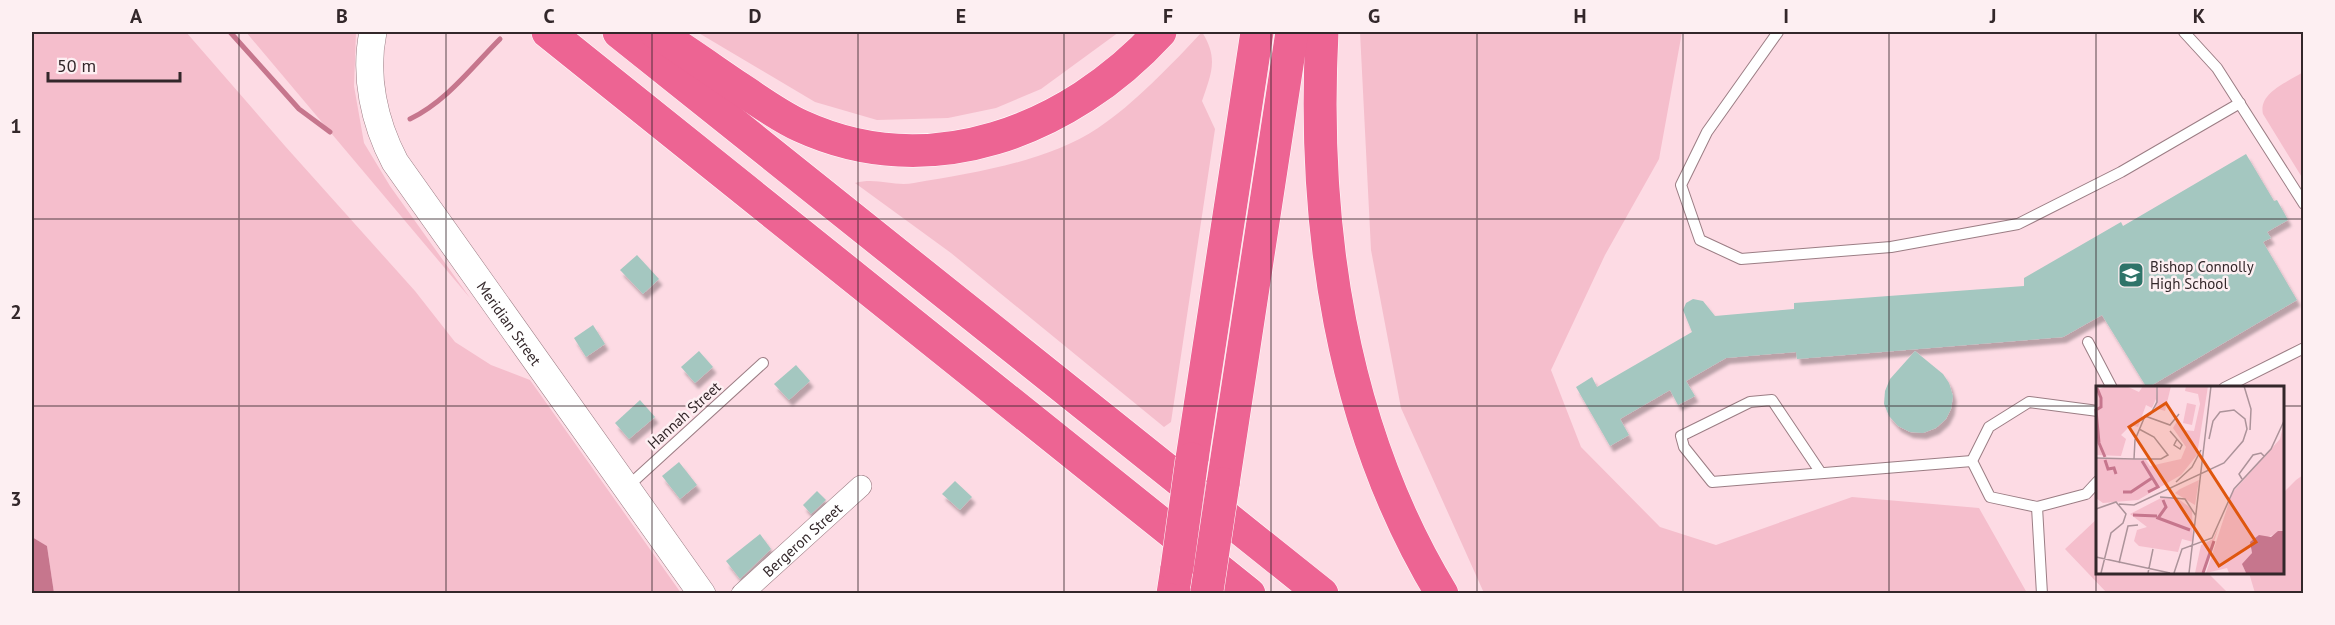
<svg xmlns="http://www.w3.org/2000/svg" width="2335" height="625" viewBox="0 0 2335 625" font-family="'PT Sans',sans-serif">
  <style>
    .green { fill: #f5becc }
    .water { fill: #c6768d }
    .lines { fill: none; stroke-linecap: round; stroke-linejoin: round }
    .stream { stroke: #c6768d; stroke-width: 5 }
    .building { fill: #a4c7c0; filter: url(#shadow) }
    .service-casing { stroke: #9b7d84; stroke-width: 12 }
    .minor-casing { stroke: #9b7d84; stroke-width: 22 }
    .tertiary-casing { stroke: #9b7d84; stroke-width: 28 }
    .motorway-casing { stroke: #fff; stroke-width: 34 }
    .service { stroke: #fff; stroke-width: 10 }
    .minor { stroke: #fff; stroke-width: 21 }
    .tertiary { stroke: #fff; stroke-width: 27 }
    .motorway { stroke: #ed6493; stroke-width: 33 }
    .motorway-bridge-casing { stroke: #fff; stroke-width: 34; stroke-linecap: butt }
    .motorway-bridge { stroke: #ed6493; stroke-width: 33 }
    .grid { fill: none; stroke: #33272a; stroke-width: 1.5; stroke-opacity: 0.55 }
    .labels { text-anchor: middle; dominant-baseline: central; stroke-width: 5; stroke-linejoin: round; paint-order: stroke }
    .poi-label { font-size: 15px; fill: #33272a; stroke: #fdeff2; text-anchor: start }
    .street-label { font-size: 15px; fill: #33272a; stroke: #fdeff2 }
    .inset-river { fill: none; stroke: #c6768d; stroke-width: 3 }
    .inset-road { fill: none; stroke: #ac939a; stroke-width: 1.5 }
    .view { fill: #df560e; fill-opacity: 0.15; stroke: #df560e; stroke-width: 3 }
    .inset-edge { fill: none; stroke: #33272a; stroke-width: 3 }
    .neatline { fill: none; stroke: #33272a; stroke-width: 2 }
    .grid-label { font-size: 20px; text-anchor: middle; font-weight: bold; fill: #33272a }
  </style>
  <defs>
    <filter id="shadow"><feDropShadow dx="3.5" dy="6" stdDeviation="1.5" flood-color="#0004"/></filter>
  </defs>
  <rect width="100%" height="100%" fill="#fddbe4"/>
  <!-- green -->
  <g class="green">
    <path d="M32 32H186L285 146 415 291 455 342 491 365 530 380 681 593H54L47 546 32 537Z"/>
    <path d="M246 32H356L354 86 364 143 390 186 470 298Z"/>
    <path d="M697 32H1119L1041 89 996 108 948 118 877 120 815 102Z"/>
    <path d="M1202 32C1219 59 1211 74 1202 101L1215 129 1171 422 1164 427 951 253 855 183C877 177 894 187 914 183 973 173 1047 162 1098 128 1134 104 1172 64 1202 32Z"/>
    <path d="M1360 32H1682L1659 159 1605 255 1551 370 1581 447 1660 527 1716 545 1852 497 1979 508 2027 593H1484L1401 408 1371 250Z"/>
    <path d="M2303 72V179L2263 114C2258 93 2288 82 2303 72Z"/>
    <path d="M2303 475V593H2255L2249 573 2282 572 2283 493 2296 480Z"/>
    <path d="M2098 518V572L2208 573 2228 593H2107L2065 549Z"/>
  </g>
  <!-- water -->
  <path class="water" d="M32 537 47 546 54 593H32Z"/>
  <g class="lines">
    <!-- stream -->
    <g class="stream">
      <path d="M230 32 299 109 330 132"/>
      <path d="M410 119C447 101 472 67 500 39"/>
    </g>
  </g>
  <!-- building -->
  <g class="building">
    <path d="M2246 154 2274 201 2277 200 2288 220 2267 232 2271 238 2263 242 2297 300 2147 388 2102 315 2063 337 1797 359 1796 352 1726 358 1686 381 1695 396 1678 405 1670 390 1620 419 1629 435 1610 446 1576 387 1592 377 1597 387 1692 332 1683 310 1686 303 1693 299 1703 301 1715 316 1794 309V303L2024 286V278L2121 222 2123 226Z"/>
    <path d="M637 255 659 279 643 294 620 270Z"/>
    <path d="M593 325 605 344 586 357 574 338Z"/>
    <path d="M699 351 713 367 695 383 681 367Z"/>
    <path d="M1915 351 1943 374 1949 383 1953 396 1951 409 1946 419 1936 428 1923 433 1910 432 1898 426 1889 416 1884 404 1885 391 1890 379Z"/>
    <path d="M796 365 810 381 789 400 774 384Z"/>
    <path d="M640 400 655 417 629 439 615 423Z"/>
    <path d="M679 462 697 485 680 499 662 476Z"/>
    <path d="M955 481 972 497 960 510 942 494Z"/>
    <path d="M817 491 826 500 811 514 803 505Z"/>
    <path d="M760 534 771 549 740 579 726 561Z"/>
  </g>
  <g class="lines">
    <!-- service casing -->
    <g class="service-casing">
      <g id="service">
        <path d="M1778 32 1707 132 1681 185 1700 240 1741 259 1891 247 2018 224 2121 172 2240 103"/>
        <path d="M2184 32 2217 68 2304 204"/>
        <path d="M2088 342 2112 388"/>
        <path d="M2224 388 2304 348"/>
        <path d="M1821 473 1772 400 1750 402 1681 436 1684 447 1712 482 1972 461"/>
        <path d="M626 488 763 363"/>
        <path d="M2037 507 1990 497 1972 461 1989 427 2029 402 2098 411"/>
        <path d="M2042 594 2037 507 2086 494 2098 481"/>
      </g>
    </g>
    <!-- minor casing -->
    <g class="minor-casing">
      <g id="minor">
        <path id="s1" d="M742 594 861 486"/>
      </g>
    </g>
    <!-- tertiary casing -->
    <g class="tertiary-casing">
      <g id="tertiary">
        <path id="s2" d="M373 32C364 76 374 122 395 162L702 594"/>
      </g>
    </g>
    <!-- motorway casing -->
    <g class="motorway-casing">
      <g id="motorway">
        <path d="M548 32 1249 594"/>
        <path d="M619 32 1322 594"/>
        <path d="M656 32C684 50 711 69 739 88 759 101 779 116 801 126 930 185 1069 131 1160 32"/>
        <path d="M1322 32C1312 224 1340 426 1442 594"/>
        <path d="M1192 459 1257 32"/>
        <path d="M1223 484 1292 32"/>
        <path d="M1173 594 1177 568"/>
      </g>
    </g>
    <!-- service -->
    <use href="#service" class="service"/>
    <!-- minor -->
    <use href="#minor" class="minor"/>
    <!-- tertiary -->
    <use href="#tertiary" class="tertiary"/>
    <!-- motorway -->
    <use href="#motorway" class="motorway"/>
    <!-- motorway-bridge casing -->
    <g class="motorway-bridge-casing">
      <g id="motorway-bridge">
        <path d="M1177 568 1192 459"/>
        <path d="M1207 591 1223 484"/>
      </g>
    </g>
    <!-- motorway-bridge -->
    <use href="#motorway-bridge" class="motorway-bridge"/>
  </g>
  <!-- grid -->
  <path class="grid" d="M239 32V594M446 32V594M652 32V594M858 32V594M1064 32V594M1271 32V594M1477 32V594M1683 32V594M1889 32V594M2096 32V594M32 219H2304M32 406H2098M2282 406H2304"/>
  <!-- icons -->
  <defs>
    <g id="school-square" transform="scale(1.35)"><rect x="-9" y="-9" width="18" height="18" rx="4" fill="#2e7469" stroke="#fdeff2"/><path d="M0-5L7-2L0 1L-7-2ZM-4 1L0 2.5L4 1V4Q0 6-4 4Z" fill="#fff"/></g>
  </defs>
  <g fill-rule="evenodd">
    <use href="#school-square" x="2131" y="275"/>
  </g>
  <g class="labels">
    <!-- poi labels -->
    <g class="poi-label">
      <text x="2150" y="266">Bishop Connolly<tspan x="2150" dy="17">High School</tspan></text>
    </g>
    <!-- street labels -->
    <g class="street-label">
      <text stroke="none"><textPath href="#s2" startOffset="332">Meridian Street</textPath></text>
      <text transform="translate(684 415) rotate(-42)">Hannah Street</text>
      <text stroke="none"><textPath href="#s1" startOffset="81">Bergeron Street</textPath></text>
    </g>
  </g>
  <!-- overview -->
  <g transform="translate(2096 386)">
    <rect width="188" height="188" fill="#fddbe4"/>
    <path d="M11 0H30L43 6 47 0H60V13L56 22 50 19 42 41 35 39 25 49 30 53 25 70 0 69 1 4ZM62 0H75L69 25 59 22ZM90 0H112L101 69 85 89 42 114 7 117 0 112V72L50 74 54 80 85 73 90 61 77 42 81 35 87 44 98 45 104 18 102 8 89 5ZM91 17 100 19 96 39 87 37ZM187 40V145L154 158 156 167 147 180 150 187H133L131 182 110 187 136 107 184 53ZM103 94 99 119 79 107 84 103ZM65 112H81L96 123 97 156 86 153 82 166 43 160 38 155 41 144 51 141 34 128ZM123 140 111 177 106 187H99L105 159 117 153Z" fill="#f5becc"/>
    <path d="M182 145H187V187H150L146 178 156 167 154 156 163 149 175 151Z" fill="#c6768d"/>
    <path class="inset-river" d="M1 2 5 12V21L0 24 3 57 9 71M9 74 12 83 18 82 20 88M46 75 62 101 52 106M27 106H35L56 92M67 114 70 121 62 132 94 144M37 129 61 130M107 187 118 155"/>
    <path class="inset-road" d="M148 0 155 23 154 44M54 29 61 16V0M74 45 86 59 84 63 78 59 81 53M0 72 38 73 39 54 49 30 74 39 83 28M38 73H65L72 69 58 51 43 43M146 93 143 88 157 69 165 67 168 70M80 96 96 81 105 64M64 111 89 113 100 130M23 118 38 119 128 77 147 55 151 43 149 33 138 24 124 26 117 35 113 53M0 123 20 116 30 128 27 137 15 147 5 187M0 171 74 187M23 177 32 140 42 139M52 187 57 163M78 187 86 163 116 152 138 103 175 63 188 35M93 187 115 0"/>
    <path class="view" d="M70 17 160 156 123 180 33 41Z"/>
    <rect width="188" height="188" class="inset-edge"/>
  </g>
  <!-- border -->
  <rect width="2335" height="625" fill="none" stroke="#fdeff2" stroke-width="66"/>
  <!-- scale -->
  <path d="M48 72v9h132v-9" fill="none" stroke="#33272a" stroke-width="3"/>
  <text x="57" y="72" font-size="18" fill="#33272a" stroke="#fdeff2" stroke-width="4.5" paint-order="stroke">50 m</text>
  <rect x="33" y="33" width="2269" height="559" class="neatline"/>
  <g class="grid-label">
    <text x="136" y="23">A</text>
    <text x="342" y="23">B</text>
    <text x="549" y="23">C</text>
    <text x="755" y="23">D</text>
    <text x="961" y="23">E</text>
    <text x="1168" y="23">F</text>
    <text x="1374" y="23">G</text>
    <text x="1580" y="23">H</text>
    <text x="1786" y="23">I</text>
    <text x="1993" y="23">J</text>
    <text x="2199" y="23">K</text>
    <text x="16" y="133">1</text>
    <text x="16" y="319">2</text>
    <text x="16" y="506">3</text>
  </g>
</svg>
